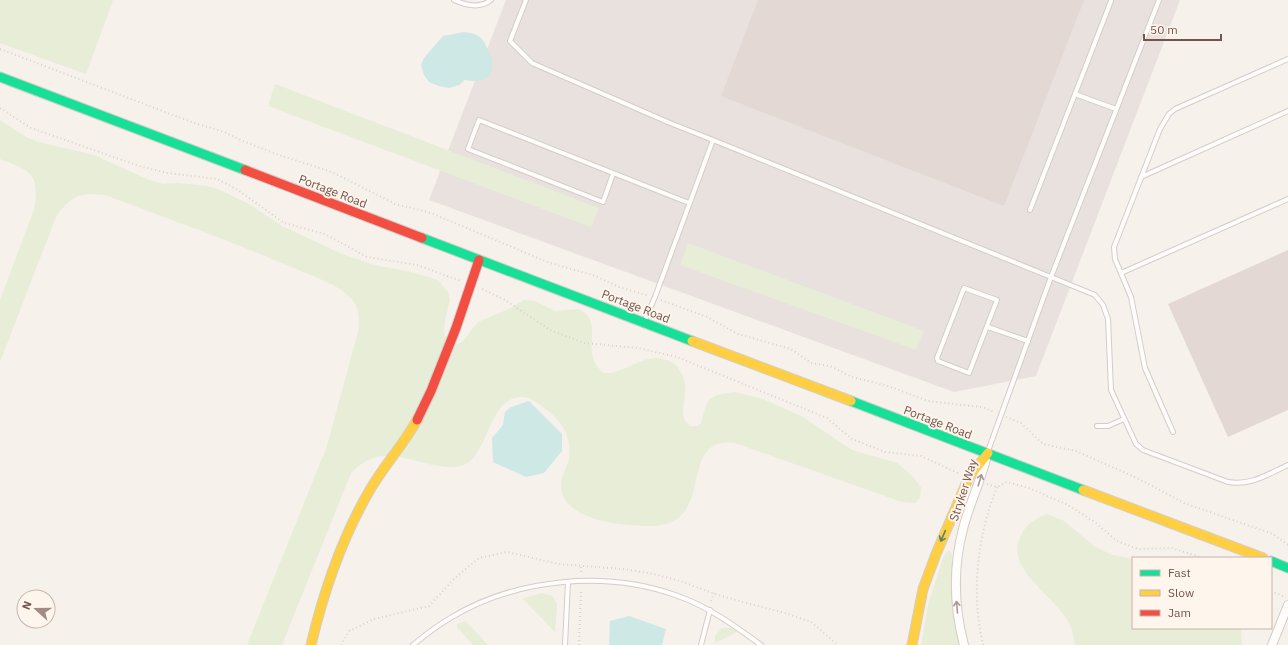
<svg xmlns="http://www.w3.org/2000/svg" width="1288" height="645" viewBox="0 0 1288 645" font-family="'IBM Plex Sans',sans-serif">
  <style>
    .industrial { fill: #e9e1dd }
    .green { fill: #e7edd7 }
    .water { fill: #cde8e5 }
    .building { fill: #e3d8d3 }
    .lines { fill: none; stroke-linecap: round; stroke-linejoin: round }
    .lane-casing { stroke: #d5ccc8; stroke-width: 6 }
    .street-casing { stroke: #d5ccc8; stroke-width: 10 }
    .fast-casing { stroke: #d6ccc8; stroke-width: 11 }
    .slow-casing { stroke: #d6ccc8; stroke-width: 11 }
    .jam-casing { stroke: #d6ccc8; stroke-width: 11 }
    .path { stroke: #dad0ce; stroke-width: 2; stroke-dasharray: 1 3; stroke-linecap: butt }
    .lane { stroke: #fefdfc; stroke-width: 4 }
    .street { stroke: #fefdfc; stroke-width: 8 }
    .fast { stroke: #16e098; stroke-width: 9 }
    .slow { stroke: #ffcf43; stroke-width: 9 }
    .jam { stroke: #f24e42; stroke-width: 9 }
    .oneway { stroke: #ab9892 }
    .oneway2 { stroke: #587e63 }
    .labels { text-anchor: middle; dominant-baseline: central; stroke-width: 4; stroke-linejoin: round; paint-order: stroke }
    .street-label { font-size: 12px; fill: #74544c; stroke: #fef5ed }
  </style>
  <rect width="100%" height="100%" fill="#f6f1eb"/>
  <!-- industrial -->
  <path class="industrial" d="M506 0H1180L1036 376 954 392 429 200Z"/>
  <!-- green -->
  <g class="green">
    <path d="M0 0H113L86 74 0 43Z"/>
    <path d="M275 84 599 208 591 227 268 106Z"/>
    <path d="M0 120 26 137 38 142 94 155 149 180 163 184 178 183 207 186 220 190 249 204 282 226 342 254 374 265 411 272 438 280 448 292 450 299 445 321 444 333 447 339 452 343 457 344 462 342 478 322 511 308 524 300 535 301 555 311 579 309C607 323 577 353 604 373 625 374 642 354 663 359 679 362 687 379 685 394 685 402 681 411 684 419 685 421 688 424 690 426H697L701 423 706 405 710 399 717 395 734 392 763 399 803 417 852 450 897 463 911 475 921 487 920 498 915 503 902 502 735 443C674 435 720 526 650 526 624 526 562 521 561 486 561 478 565 470 568 463 574 441 564 423 547 410 540 405 531 396 521 397 486 398 489 461 460 466 420 473 387 435 351 473L282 645H247L327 446 359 328C359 317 359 308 352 299 338 284 314 277 296 269 234 242 171 220 108 196 83 191 71 195 56 217L0 362V300L34 210C40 174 32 171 0 159Z"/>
    <path d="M688 243 924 331 916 350 680 265Z"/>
    <path d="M1047 514 1064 521 1094 546 1112 555 1133 559V628H1241L1242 645H1075C1074 638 1072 628 1068 621 1055 597 1008 571 1019 540 1024 525 1033 520 1047 514Z"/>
    <path d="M947 551H950L952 555C951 585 952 615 960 645H921L928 605 943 558Z"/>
    <path d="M542 593 552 596 557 604 555 632 523 599 524 598Z"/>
    <path d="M466 621 488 645H473L457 627V624Z"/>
    <path d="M722 628H731L736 630 737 632 715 643V636Z"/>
  </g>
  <!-- water -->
  <g class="water">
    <path d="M464 32C471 33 477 34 482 39 484 41 486 46 488 50 499 71 489 85 465 80L459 85 449 88 439 86 429 82 424 75 421 65 424 58 443 36Z"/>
    <path d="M529 401 562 434V451L544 473 526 477 493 462 492 438 503 425 505 412 511 407Z"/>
    <path d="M629 616 666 629 662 645H609L610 621Z"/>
  </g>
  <!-- building -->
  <g class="building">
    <path d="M758 0H1084L1004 206 721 96Z"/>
    <path d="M1288 250V410L1228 437 1168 304Z"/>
  </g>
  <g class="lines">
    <!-- lane casing -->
    <g class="lane-casing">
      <g id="lane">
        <path d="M454 0C465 5 480 9 491 0"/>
        <path d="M526 0 510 41 532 63 670 123 713 140 655 297 645 320"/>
        <path d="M1075 94 1111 1"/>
        <path d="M713 140 1051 277 1159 0"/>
        <path d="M613 174 603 202 468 149 479 120 689 203"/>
        <path d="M1141 177 1288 111"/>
        <path d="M1030 210 1075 94 1116 109"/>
        <path d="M1121 273 1288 199"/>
        <path d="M964 288 997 300 969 373 938 361 937 358Z"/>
        <path d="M988 327 1028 341"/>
        <path d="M1097 426H1108L1124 419"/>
        <path d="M1173 432 1145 368 1131 297 1115 259 1114 247 1160 129 1169 114 1175 109 1288 59"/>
        <path d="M988 451 1051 277 1095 295 1103 305 1108 319 1111 390 1136 444 1143 450 1228 482C1251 486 1268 474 1288 465"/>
        <path d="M413 645C425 635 438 625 452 617 518 578 606 570 678 596 709 607 735 626 761 645"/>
        <path d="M565 645 568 582"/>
        <path d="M701 645 710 610"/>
      </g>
    </g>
    <!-- street casing -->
    <g class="street-casing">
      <g id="street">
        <path d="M964 645C954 607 953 567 963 529 969 505 980 483 986 459"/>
        <path d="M1272 645 1288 605"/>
      </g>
    </g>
    <!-- fast casing -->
    <g class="fast-casing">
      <g id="fast">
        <path d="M0 77 245 170"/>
        <path d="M422 238 692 341"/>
        <path d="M851 401 1083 490"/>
        <path d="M1271 561 1288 568"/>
      </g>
    </g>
    <!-- slow casing -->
    <g class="slow-casing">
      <g id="slow">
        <path d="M692 341 851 401"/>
        <path d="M1083 490 1263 558"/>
        <path d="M311 645C324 590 342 537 371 488 385 464 404 444 417 420"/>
        <path d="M912 645 923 589 936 554 969 477 988 453"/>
      </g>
    </g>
    <!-- jam casing -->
    <g class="jam-casing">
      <g id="jam">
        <path d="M245 170 422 238"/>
        <path d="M417 420 431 391 456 328 479 260"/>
      </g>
    </g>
    <!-- path -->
    <g class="path">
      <path d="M0 49 194 123 224 132 245 142 279 155 332 172 395 204 431 213 550 263 593 275 619 287 649 296"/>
      <path d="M0 108 31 128 139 166 167 173 217 179 238 190 284 223 325 234 367 257 417 265 461 281"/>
      <path d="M482 289 505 300 550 330 584 343 638 348 677 357 827 418 852 439 885 452 921 456 960 474"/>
      <path d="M661 300 707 317 738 334 791 349 811 363 830 366 852 377 888 386 928 401 981 407 995 412"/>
      <path d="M1006 417 1021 423 1043 444 1076 451 1139 479 1184 503 1273 534 1288 545"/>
      <path d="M987 484 997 487 1007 482 1029 488 1068 505 1096 523 1117 541 1138 549 1172 548 1203 558"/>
      <path d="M581 567V575"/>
      <path d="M1271 591 1285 597"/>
      <path d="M711 601 714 593"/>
      <path d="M341 645 349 631 374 619 429 606 455 578 479 558 507 552 559 564 623 569 654 574 680 581 721 596 785 613 811 622 838 645"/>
      <path d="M579 645 581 589"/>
      <path d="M983 645C971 592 977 537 997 487"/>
    </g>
    <!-- lane -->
    <use href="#lane" class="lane"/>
    <!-- street -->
    <use href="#street" class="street"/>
    <!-- fast -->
    <use href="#fast" class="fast"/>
    <!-- slow -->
    <use href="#slow" class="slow"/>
    <!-- jam -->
    <use href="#jam" class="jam"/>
  </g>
  <!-- one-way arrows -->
  <defs><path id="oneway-shaft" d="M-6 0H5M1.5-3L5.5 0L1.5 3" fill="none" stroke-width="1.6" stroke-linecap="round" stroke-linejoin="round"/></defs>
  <g class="oneway">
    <use href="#oneway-shaft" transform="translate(980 480) rotate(-73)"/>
    <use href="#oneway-shaft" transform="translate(957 607) rotate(-95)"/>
  </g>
  <use class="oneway2" href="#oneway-shaft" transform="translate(943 536) rotate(114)"/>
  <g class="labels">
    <!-- street labels -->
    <g class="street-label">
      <text transform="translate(333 191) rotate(21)">Portage Road</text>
      <text transform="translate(636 306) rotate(21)">Portage Road</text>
      <text transform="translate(938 422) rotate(21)">Portage Road</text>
      <text transform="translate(963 490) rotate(-72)">Stryker Way</text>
    </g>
  </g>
  <!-- legend -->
  <rect x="1132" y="557" width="140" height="72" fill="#fef5ed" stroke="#c7b5ad"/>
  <rect x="1140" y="570" width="20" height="6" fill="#16e098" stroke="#c7b5ad"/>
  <text x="1168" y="577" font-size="12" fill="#74544c">Fast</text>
  <rect x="1140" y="590" width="20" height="6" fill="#ffcf43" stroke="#c7b5ad"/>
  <text x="1168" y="597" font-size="12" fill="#74544c">Slow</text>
  <rect x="1140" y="610" width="20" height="6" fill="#f24e42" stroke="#c7b5ad"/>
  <text x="1168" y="617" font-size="12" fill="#74544c">Jam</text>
  <!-- north arrow -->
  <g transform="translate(36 609) rotate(291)"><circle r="19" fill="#fef5ed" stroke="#c7b5ad"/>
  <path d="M0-3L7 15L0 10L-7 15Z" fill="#a28b84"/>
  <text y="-6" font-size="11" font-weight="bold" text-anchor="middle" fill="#74544c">N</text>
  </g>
  <!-- scale -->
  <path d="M1144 34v6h77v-6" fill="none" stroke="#74544c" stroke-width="2"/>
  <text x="1150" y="34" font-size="12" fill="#74544c" stroke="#fef5ed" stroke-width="3" paint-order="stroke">50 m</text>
</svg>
